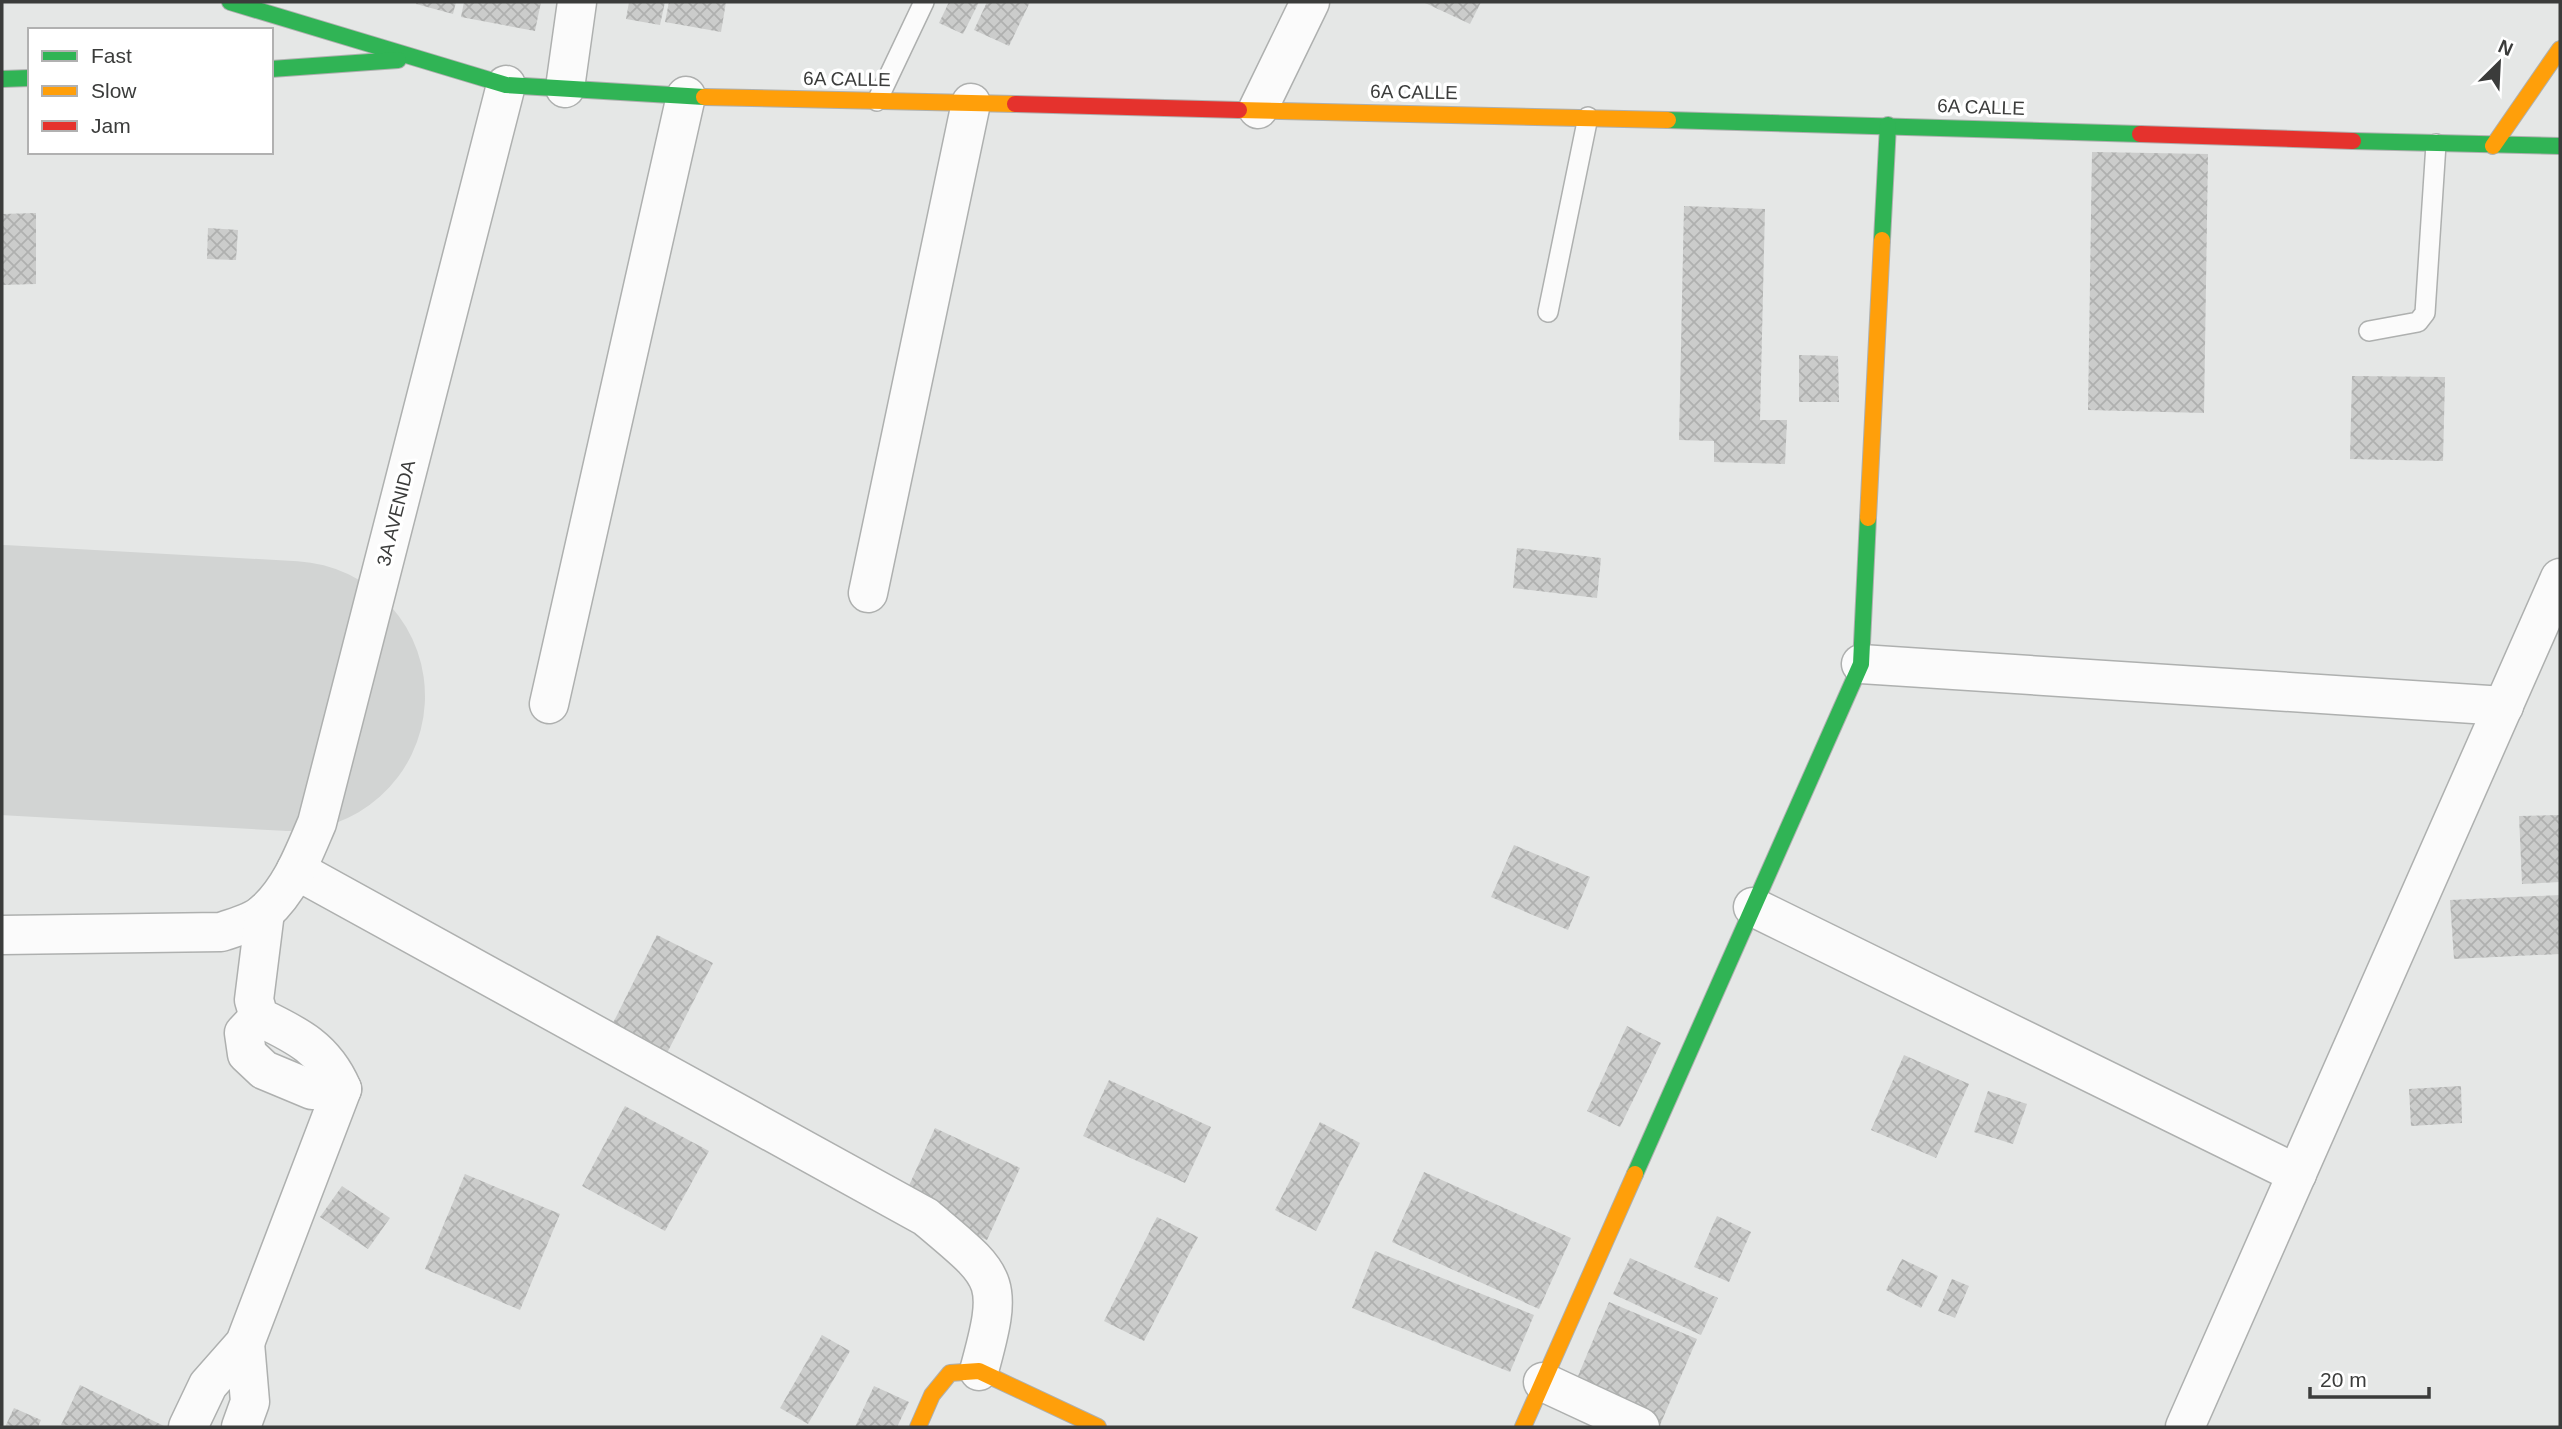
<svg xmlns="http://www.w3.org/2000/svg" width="2562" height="1429" viewBox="0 0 2562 1429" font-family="Arial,sans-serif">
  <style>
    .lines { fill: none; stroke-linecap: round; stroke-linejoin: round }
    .runway { stroke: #d2d4d3; stroke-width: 270 }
    .building { fill: url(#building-cross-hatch) }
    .lane-casing { stroke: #aeb0af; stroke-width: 22 }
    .street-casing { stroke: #aeb0af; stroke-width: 41 }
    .fast-casing { stroke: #aeb0af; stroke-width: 18 }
    .slow-casing { stroke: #aeb0af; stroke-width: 18 }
    .jam-casing { stroke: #aeb0af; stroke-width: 18 }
    .lane { stroke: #fbfbfb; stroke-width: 19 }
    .street { stroke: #fbfbfb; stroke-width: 38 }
    .fast { stroke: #30b455; stroke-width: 16 }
    .slow { stroke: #ff9f0a; stroke-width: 16 }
    .jam { stroke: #e5322d; stroke-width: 16 }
    .labels { text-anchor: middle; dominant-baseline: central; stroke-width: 7; stroke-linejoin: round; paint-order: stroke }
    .street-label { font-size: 19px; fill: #3b3c3b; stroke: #fff }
  </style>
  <defs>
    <pattern id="building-cross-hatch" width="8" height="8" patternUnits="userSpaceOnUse" patternTransform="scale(1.75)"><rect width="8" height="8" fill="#cbcccb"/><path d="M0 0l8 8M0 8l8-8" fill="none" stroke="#afb0af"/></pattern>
  </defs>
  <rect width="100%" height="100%" fill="#e5e7e6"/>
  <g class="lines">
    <!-- runway -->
    <path class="runway" d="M2 680 290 696"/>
  </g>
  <!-- building -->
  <g class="building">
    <path d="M417 2H456L453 14 416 4Z"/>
    <path d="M464 2H541L535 31 461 17Z"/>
    <path d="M629 2H665L660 25 626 19Z"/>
    <path d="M669 2H726L721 32 665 22Z"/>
    <path d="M949 2H979L963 34 939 23Z"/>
    <path d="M987 2H1030L1009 46 974 30Z"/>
    <path d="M1423 2H1481L1470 24Z"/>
    <path d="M2092 152 2208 154 2204 413 2088 410Z"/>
    <path d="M1684 206 1765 209 1760 420H1787L1785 464 1714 462V441L1679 440Z"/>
    <path d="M36 213V284L2 285V214Z"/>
    <path d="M208 228 238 230 236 260 207 259Z"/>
    <path d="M1799 355 1838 356 1839 402H1799Z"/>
    <path d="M2352 376 2445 377 2443 461 2350 459Z"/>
    <path d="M1517 548 1601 558 1597 598 1513 588Z"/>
    <path d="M2560 815V882L2522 884 2519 816Z"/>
    <path d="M1514 845 1590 877 1568 930 1491 897Z"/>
    <path d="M2560 895V954L2454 959 2450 900Z"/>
    <path d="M657 935 713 963 665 1057 610 1029Z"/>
    <path d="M1627 1026 1661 1043 1620 1127 1587 1111Z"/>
    <path d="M1904 1055 1969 1084 1936 1158 1871 1130Z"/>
    <path d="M1109 1080 1211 1127 1185 1183 1083 1136Z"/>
    <path d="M2461 1086 2462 1123 2411 1126 2409 1089Z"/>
    <path d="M1988 1091 2027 1104 2013 1144 1974 1132Z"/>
    <path d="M625 1106 709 1151 665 1231 582 1186Z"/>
    <path d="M1320 1122 1360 1143 1316 1231 1275 1210Z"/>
    <path d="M935 1128 1020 1168 987 1240 902 1201Z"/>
    <path d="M1424 1172 1571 1238 1539 1309 1392 1242Z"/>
    <path d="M465 1174 560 1214 520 1310 425 1269Z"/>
    <path d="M342 1186 390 1218 368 1249 320 1217Z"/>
    <path d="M1717 1216 1751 1232 1729 1282 1694 1267Z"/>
    <path d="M1157 1217 1198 1237 1144 1341 1104 1321Z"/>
    <path d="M1375 1251 1534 1315 1510 1372 1352 1308Z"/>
    <path d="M1630 1258 1718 1298 1701 1335 1613 1294Z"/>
    <path d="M1902 1259 1938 1276 1921 1308 1886 1290Z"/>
    <path d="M1952 1279 1969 1286 1955 1318 1938 1311Z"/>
    <path d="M1609 1302 1697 1339 1660 1425 1573 1388Z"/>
    <path d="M822 1335 850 1351 808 1424 780 1408Z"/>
    <path d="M80 1385 166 1427 61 1425Z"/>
    <path d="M874 1386 909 1402 897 1427H855Z"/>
    <path d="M14 1408 41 1420 38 1427H5Z"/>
  </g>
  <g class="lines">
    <!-- lane casing -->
    <g class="lane-casing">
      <g id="lane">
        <path d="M877 101 924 2"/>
        <path d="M1548 312 1588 117"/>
        <path d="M2369 331 2418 322 2425 313 2436 144"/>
      </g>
    </g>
    <!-- street casing -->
    <g class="street-casing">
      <g id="street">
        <path d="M565 88 577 2"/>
        <path d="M1258 109 1310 2"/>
        <path d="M868 593 971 103"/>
        <path d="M1861 664 2504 706"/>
        <path d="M549 704 686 96"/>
        <path d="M296 870 926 1217C998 1278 1005 1277 979 1371"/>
        <path d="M1753 907 2297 1174"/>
        <path d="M2 935 221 932C235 927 254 923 265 912 291 889 304 853 317 823L506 85"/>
        <path d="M259 1017 244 1033 247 1054 264 1070 312 1090 342 1089"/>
        <path d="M1543 1382 1640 1427"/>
        <path d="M188 1427 208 1385 245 1343 342 1089C325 1049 297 1035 259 1017L254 1000 265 912"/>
        <path d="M241 1427 250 1402 245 1343"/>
        <path d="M2185 1427 2560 578"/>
      </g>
    </g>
    <!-- fast casing -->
    <g class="fast-casing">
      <g id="fast">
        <path d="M230 2 506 85 704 97"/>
        <path d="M271 69 398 60"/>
        <path d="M2 79 30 78"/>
        <path d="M1668 120 2140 134"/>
        <path d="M2353 141 2560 146"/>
        <path d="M1882 240 1888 125"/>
        <path d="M1635 1174 1861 664 1868 518"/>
      </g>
    </g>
    <!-- slow casing -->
    <g class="slow-casing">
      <g id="slow">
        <path d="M704 97 1015 104"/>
        <path d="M1239 110 1668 120"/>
        <path d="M2493 146 2560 49"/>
        <path d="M1868 518 1882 240"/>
        <path d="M918 1427 932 1395 950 1373 979 1371 1098 1427"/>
        <path d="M1523 1427 1635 1174"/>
      </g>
    </g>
    <!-- jam casing -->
    <g class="jam-casing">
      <g id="jam">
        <path d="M1015 104 1239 110"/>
        <path d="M2140 134 2353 141"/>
      </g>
    </g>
    <!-- lane -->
    <use href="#lane" class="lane"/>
    <!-- street -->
    <use href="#street" class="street"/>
    <!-- fast -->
    <use href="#fast" class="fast"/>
    <!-- slow -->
    <use href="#slow" class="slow"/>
    <!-- jam -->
    <use href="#jam" class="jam"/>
  </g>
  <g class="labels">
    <!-- street labels -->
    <g class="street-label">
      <text transform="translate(847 79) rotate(1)">6A CALLE</text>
      <text transform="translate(1414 92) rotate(1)">6A CALLE</text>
      <text transform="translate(1981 107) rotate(2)">6A CALLE</text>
      <text transform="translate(396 513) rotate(-76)">3A AVENIDA</text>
    </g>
  </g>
  <!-- border -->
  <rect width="2562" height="1429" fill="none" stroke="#3b3c3b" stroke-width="7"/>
  <!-- legend -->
  <rect x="28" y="28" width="245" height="126" fill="#ffffff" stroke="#b1b1b1" stroke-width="2"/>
  <rect x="42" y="51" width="35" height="10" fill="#30b455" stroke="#b1b1b1" stroke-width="2"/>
  <text x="91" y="63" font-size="21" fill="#3b3c3b">Fast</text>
  <rect x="42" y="86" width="35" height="10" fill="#ff9f0a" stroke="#b1b1b1" stroke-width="2"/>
  <text x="91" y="98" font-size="21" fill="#3b3c3b">Slow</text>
  <rect x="42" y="121" width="35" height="10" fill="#e5322d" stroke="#b1b1b1" stroke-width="2"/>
  <text x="91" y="133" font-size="21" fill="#3b3c3b">Jam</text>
  <!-- north arrow -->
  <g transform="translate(2499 63) rotate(24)" stroke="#ffffff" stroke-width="5" paint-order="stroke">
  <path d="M0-5L12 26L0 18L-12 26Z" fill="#3b3c3b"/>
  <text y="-10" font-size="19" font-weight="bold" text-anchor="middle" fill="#3b3c3b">N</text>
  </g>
  <!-- scale -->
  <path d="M2310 1387v10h119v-10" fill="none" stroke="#3b3c3b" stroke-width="3.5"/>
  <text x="2320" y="1387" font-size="21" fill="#3b3c3b" stroke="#ffffff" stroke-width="5" paint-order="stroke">20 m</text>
</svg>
